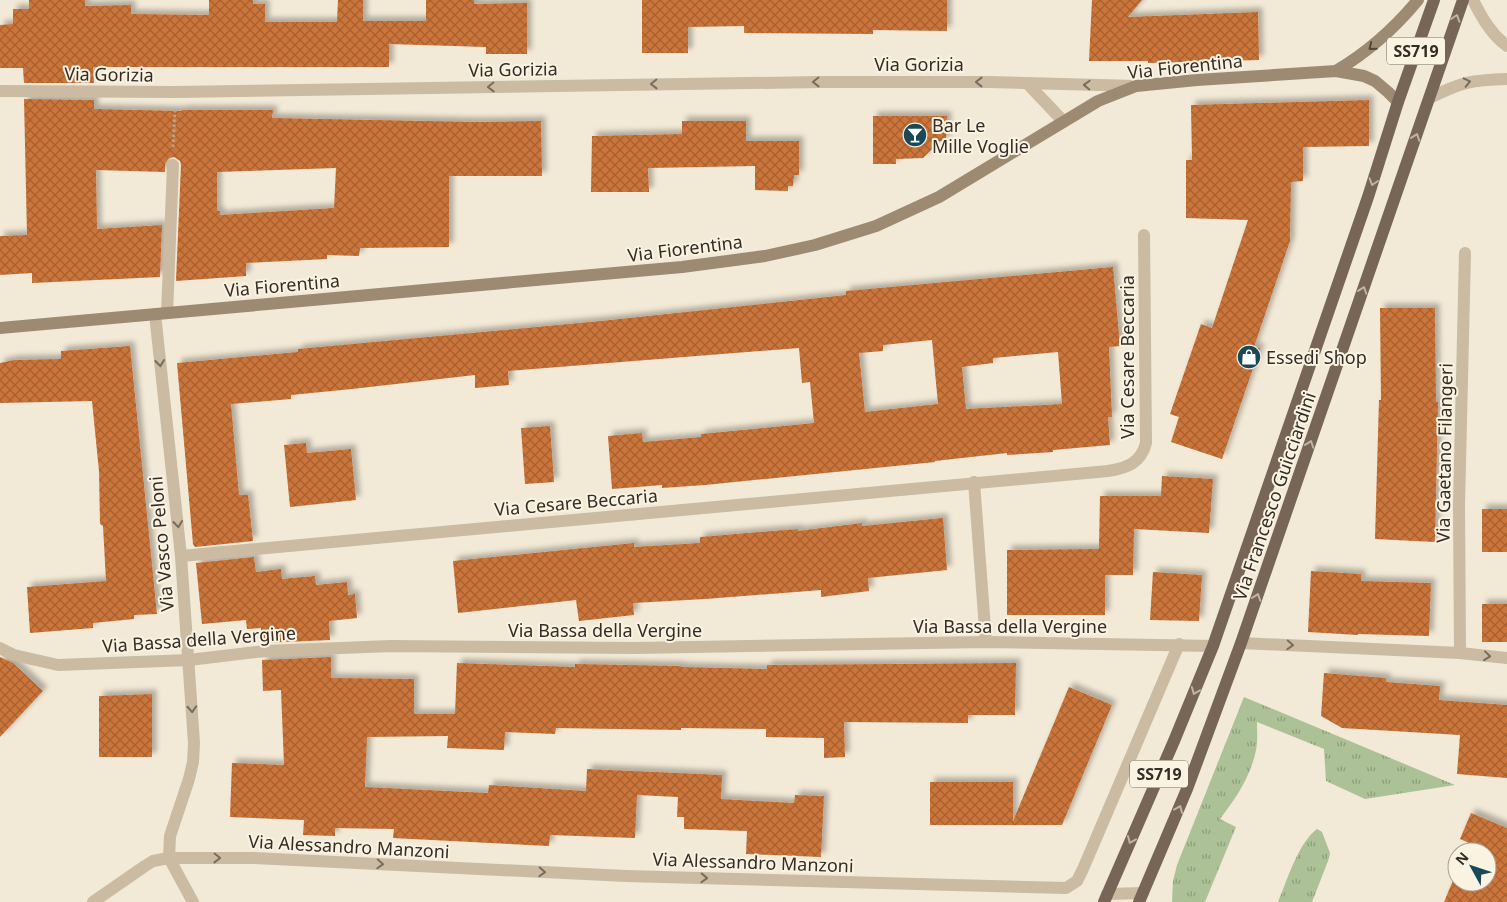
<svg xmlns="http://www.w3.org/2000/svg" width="1507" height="902" viewBox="0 0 1507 902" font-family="'Noto Sans',sans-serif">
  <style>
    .grass { fill: url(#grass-tufts) }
    .building { fill: url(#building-cross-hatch); fill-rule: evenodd; filter: url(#shadow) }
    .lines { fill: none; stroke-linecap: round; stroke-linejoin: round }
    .path { stroke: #b6a58c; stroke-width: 3; stroke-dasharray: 2.5 2.5; stroke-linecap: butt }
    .service { stroke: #cabba2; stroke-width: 12 }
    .minor { stroke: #cabba2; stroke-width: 12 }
    .tertiary { stroke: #cabba2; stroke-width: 12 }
    .secondary { stroke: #9d8a73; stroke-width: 12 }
    .primary { stroke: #765; stroke-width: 12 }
    .oneway { stroke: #bfb4a3 }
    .oneway2 { stroke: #54483c }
    .oneway3 { stroke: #786c5d }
    .labels { text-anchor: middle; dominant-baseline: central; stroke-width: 4; stroke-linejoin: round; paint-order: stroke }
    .shield { fill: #faf3e2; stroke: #6f685e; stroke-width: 1 }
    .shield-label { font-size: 16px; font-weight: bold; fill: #342c25 }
    .street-label { font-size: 18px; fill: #342c25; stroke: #faf3e2 }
    .poi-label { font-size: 18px; fill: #342c25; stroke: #faf3e2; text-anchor: start }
  </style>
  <defs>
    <pattern id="grass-tufts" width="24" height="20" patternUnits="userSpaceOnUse" patternTransform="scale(1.25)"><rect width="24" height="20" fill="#acc196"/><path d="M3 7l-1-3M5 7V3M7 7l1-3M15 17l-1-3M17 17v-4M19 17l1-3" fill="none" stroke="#8d9d7a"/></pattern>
    <pattern id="building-cross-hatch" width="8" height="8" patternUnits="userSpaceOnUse" patternTransform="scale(1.25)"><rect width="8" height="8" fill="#cc753a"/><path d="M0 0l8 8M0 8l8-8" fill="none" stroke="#a66031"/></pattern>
    <filter id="shadow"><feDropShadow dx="4.5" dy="-4.5" stdDeviation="2.5" flood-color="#0004"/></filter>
  </defs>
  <rect width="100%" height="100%" fill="#f2e9d6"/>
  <!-- grass -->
  <g class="grass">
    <path d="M1244 697 1455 785 1365 799 1326 781 1324 749 1257 722C1257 731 1258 740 1256 750 1251 776 1236 798 1220 819L1236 827 1205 902H1172L1173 881 1177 865Z"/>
    <path d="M1317 829 1322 832 1330 853 1328 861 1312 902H1278C1287 881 1298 843 1317 829Z"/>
  </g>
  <!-- building -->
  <g class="building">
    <path d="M29 0H85V6L131 5V14L209 15V0H253V4H265V22H337L338 0H363V21H426V0H474V4L527 3V54H486V47L389 44V67H93L94 83H24L23 68H0V25L13 24V9H29Z"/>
    <path d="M642 0H947V31L873 30V34L744 33V26L688 27V53H642Z"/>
    <path d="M1092 0H1142L1128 17 1258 12 1259 60 1148 63V61H1089Z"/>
    <path d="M24 99 94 100V109L182 111V110H273L272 118 476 122 541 121 542 176H449V247L360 248 359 256 327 255V259L246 263V276L176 281 181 165 180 161 174 157 169 158 165 164V172L96 170 97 229 162 225 160 277 32 283V273L0 275V236L27 235ZM336 168 334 208 220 215V211H217V172Z"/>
    <path d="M1369 100V146L1303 147V181L1291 182 1290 241 1254 347 1260 348 1222 459 1171 442 1179 417 1170 414 1201 324 1212 328 1248 220 1186 218V160H1192L1191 105Z"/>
    <path d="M873 116H947L946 141H940L923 158 896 159V164H873Z"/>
    <path d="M682 121H746V141H799V175H794L793 186H788V191L755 190V166L648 168 649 192H591L592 136 682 134Z"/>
    <path d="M1113 267 1120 346 1109 347 1112 417H1108L1110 445 1053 450V452L1007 455V453L935 461V462L705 485 662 488V485L612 489 608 436 642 433 643 442 701 437V434L814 423 810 382 802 383 799 348 508 371 509 385 475 388V375L352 389 291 395V399L231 404 239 495H248L253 541 195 547 193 544 177 363 298 352V349L601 321 846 295V291ZM932 340 938 404 865 412 859 353 883 351V345ZM1058 352 1062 404 966 409 962 367 993 363V358Z"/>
    <path d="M1380 308H1435L1436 402H1438L1435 542 1375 539 1379 400H1381Z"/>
    <path d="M130 346 157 614 134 615V619L93 623V628L30 633 27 587 106 581 103 526 100 524 99 471 92 401 0 403V363L14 360 61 359V351Z"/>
    <path d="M550 426 554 482 525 484 521 428Z"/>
    <path d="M306 443 307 453 351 449 356 500 290 507 284 445Z"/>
    <path d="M1162 476 1213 479 1209 533 1134 529 1133 575H1105V615H1007V550L1099 549 1100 496H1161Z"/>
    <rect x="1482" y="509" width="25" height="43"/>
    <path d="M943 518 947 570 868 578 869 591 821 597V590L705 599 633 603 634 615 579 621 576 600 458 613 453 561 634 543V547L700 543V537L798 529V531L862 523V526Z"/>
    <path d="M254 557 256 572 281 569 282 579 315 576 316 585 347 582 348 595 355 594 357 618 329 621 330 640 261 643V628L247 629 246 620 202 624 196 563Z"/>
    <path d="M1311 571 1361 574V581L1431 583 1429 636 1358 634V635L1308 632Z"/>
    <path d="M1153 572 1202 575 1199 621 1150 620Z"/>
    <rect x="1482" y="604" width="25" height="38"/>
    <path d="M0 657 13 663 43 691 0 737Z"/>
    <path d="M331 657V678L414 679V714H455L457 663 575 667V664L681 666V667L767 669V665L1016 663 1015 715H968V723L844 722 845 757 824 758V738L766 737V729L681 728V730L556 728 555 734 505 732 504 750 447 748 448 736 367 737 365 787 488 793 489 785 586 791 587 769 722 775 721 799 794 803 795 795 824 796 821 857 746 854 747 831 684 829V817H677L678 797 637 795 635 838 550 835 549 846 393 838 394 829 335 828V836L303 835 304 820 230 817 232 763 284 765 281 690 263 691 262 660Z"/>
    <path d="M1324 673 1386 678V682L1440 686 1439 700 1507 705V778L1457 774 1460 735 1342 728 1321 716Z"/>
    <path d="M1069 687 1112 705 1062 825H930V782H1013V821Z"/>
    <path d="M152 694V757H99V696Z"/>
    <path d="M1471 813 1507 828V902H1444L1457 871V882H1487V852H1465L1469 843 1460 839Z"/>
  </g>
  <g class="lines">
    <!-- path -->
    <path class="path" d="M173 147 175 110"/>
    <!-- service -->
    <g class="service">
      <path d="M1460 653 1459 505 1465 253"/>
      <path d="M1107 894 1143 893"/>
    </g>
    <!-- minor -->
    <g class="minor">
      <path d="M1027 83 1063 121"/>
      <path d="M0 91 175 92 820 82H988L1136 86"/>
      <path d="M167 313 173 165"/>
      <path d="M155 314 181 556 194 743 193 762 189 779 170 836 169 858 193 902"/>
      <path d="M974 482 986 642"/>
      <path d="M181 556 1108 471C1127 468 1141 463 1146 443L1144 235"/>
      <path d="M1241 643 1460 653 1507 658"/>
      <path d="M0 648 14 655 58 665 189 660 265 651 391 646 635 648 986 642 1213 646"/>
      <path d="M93 902 145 866 153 861 169 858H254L626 876 1066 888 1077 881 1083 869 1179 644"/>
    </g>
    <!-- tertiary -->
    <g class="tertiary">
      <path d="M1473 0C1482 18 1491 34 1507 46"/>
      <path d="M1430 98C1461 82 1472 80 1507 79"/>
    </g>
    <!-- secondary -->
    <g class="secondary">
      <path d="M1336 71C1368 52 1394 29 1418 0"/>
      <path d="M0 328 682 267 765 256 815 245 876 226 939 197 1098 101 1136 86 1197 80 1336 71 1364 76 1375 81 1388 92 1398 102"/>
    </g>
    <!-- primary -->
    <g class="primary">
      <path d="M1104 902 1174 741 1213 646 1368 197 1398 102 1434 0"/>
      <path d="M1139 902 1187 789 1241 643 1463 0"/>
    </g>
  </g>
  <!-- one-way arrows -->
  <defs><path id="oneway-chevron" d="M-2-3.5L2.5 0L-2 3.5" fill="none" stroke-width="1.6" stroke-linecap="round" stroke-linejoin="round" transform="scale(1.25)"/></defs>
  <g class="oneway">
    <use href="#oneway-chevron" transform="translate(1456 18) rotate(-72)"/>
    <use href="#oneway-chevron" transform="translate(1416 137) rotate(-71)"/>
    <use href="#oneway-chevron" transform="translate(1373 182) rotate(108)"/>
    <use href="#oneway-chevron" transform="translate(1363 290) rotate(-71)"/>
    <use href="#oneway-chevron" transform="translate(1310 444) rotate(-71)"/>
    <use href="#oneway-chevron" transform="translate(1257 597) rotate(-71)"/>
    <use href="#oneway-chevron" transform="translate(1195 691) rotate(112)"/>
    <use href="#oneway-chevron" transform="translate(1179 809) rotate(-67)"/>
    <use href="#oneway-chevron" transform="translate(1131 840) rotate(113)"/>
  </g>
  <use class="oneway2" href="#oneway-chevron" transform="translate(1372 47) rotate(141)"/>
  <g class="oneway3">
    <use href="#oneway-chevron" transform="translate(816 82) rotate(179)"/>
    <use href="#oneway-chevron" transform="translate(979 82) rotate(-180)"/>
    <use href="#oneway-chevron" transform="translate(1467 82) rotate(-13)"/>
    <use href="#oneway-chevron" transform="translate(654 84) rotate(179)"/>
    <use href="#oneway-chevron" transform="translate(1087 85) rotate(-178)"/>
    <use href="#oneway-chevron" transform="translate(491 87) rotate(179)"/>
    <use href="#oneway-chevron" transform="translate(160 363) rotate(84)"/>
    <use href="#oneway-chevron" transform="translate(178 524) rotate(84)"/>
    <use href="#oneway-chevron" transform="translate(1290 645) rotate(3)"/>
    <use href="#oneway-chevron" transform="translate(1487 656) rotate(6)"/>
    <use href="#oneway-chevron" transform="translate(192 709) rotate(87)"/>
    <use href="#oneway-chevron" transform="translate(217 858) rotate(1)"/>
    <use href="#oneway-chevron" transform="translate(380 864) rotate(3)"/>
    <use href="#oneway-chevron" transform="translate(542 872) rotate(3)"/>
    <use href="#oneway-chevron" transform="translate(704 878) rotate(2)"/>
  </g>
  <!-- icons -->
  <defs>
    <g id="bar-disc" transform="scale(1.25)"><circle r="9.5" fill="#194957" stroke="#faf3e2"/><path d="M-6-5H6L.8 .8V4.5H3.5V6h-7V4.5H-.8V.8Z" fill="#fff"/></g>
    <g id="shop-disc" transform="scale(1.25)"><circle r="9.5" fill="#194957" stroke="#faf3e2"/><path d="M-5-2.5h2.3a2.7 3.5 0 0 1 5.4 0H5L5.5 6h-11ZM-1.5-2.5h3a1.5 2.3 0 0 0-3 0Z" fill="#fff"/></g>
  </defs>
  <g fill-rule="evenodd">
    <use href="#bar-disc" x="915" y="135"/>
    <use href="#shop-disc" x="1249" y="357"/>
  </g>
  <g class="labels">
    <!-- shield labels -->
    <g class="shield">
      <rect x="1387" y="37.5" width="58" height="27" rx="4"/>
      <rect x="1130" y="760.5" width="58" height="27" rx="4"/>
    </g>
    <g class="shield-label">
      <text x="1416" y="51">SS719</text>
      <text x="1159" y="774">SS719</text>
    </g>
    <!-- street labels -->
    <g class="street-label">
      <text x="919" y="64">Via Gorizia</text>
      <text transform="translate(1185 66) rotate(-6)">Via Fiorentina</text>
      <text transform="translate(513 69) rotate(-1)">Via Gorizia</text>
      <text transform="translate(109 74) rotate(1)">Via Gorizia</text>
      <text transform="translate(685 248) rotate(-7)">Via Fiorentina</text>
      <text transform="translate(282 285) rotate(-5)">Via Fiorentina</text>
      <text transform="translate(1127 357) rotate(-90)">Via Cesare Beccaria</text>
      <text transform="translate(1444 453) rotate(-89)">Via Gaetano Filangeri</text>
      <text transform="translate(1274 496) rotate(-71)">Via Francesco Guicciardini</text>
      <text transform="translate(576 502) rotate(-5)">Via Cesare Beccaria</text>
      <text transform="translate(161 544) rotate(-95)">Via Vasco Peloni</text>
      <text x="1010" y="626">Via Bassa della Vergine</text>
      <text x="605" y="630">Via Bassa della Vergine</text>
      <text transform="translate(199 639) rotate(-4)">Via Bassa della Vergine</text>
      <text transform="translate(349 846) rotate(3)">Via Alessandro Manzoni</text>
      <text transform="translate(753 862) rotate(2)">Via Alessandro Manzoni</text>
    </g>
    <!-- poi labels -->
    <g class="poi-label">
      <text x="932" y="125">Bar Le<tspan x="932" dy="21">Mille Voglie</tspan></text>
      <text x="1266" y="357">Essedi Shop</text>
    </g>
  </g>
  <!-- north arrow -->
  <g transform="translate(1472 867) rotate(310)"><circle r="24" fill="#faf3e2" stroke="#aba396"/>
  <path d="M0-4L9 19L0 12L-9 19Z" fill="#194957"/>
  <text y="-8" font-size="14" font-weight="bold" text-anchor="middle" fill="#342c25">N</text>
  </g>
</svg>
